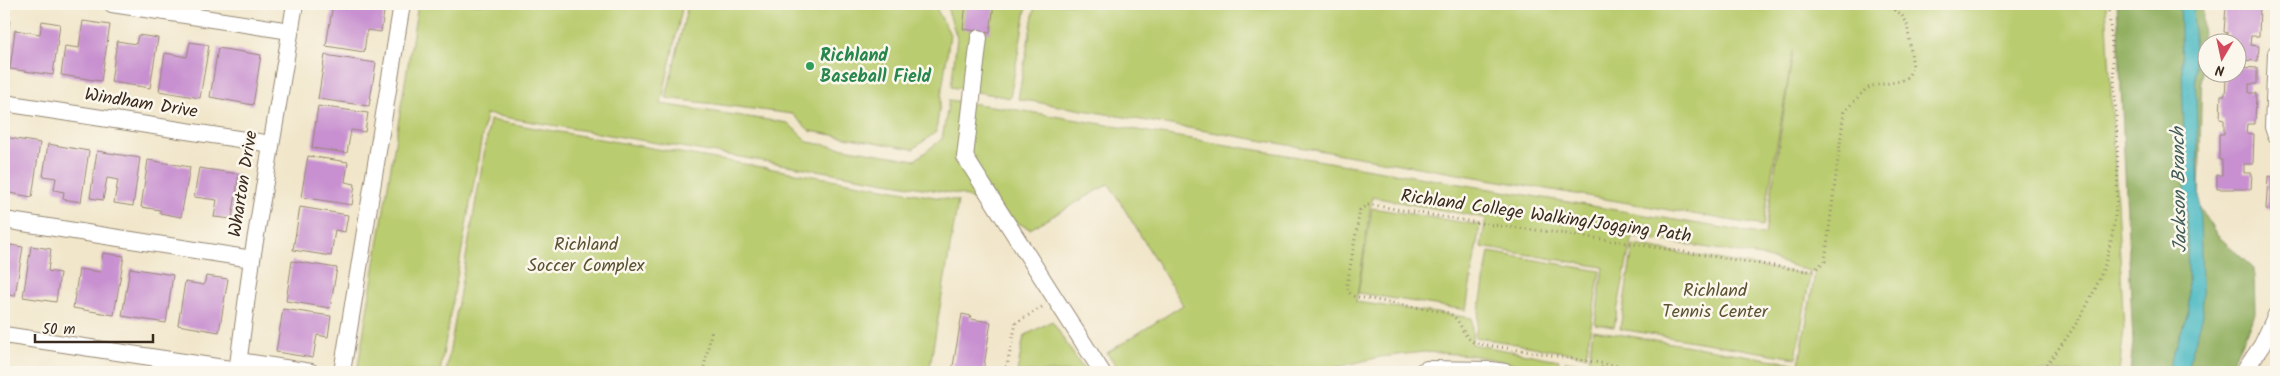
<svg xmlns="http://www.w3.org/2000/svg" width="2280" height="376" viewBox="0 0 2280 376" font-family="Kalam,sans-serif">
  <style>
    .green { fill: #bacc70; stroke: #7a7b47 }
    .forest { fill: #93b062; stroke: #676d40 }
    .water { fill: #4bbac3; stroke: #437270 }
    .building { fill: #c890d0 }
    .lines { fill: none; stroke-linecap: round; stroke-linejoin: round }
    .minor-casing { stroke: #968874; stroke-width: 18 }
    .path { stroke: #968874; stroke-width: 3; stroke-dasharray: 1 4; stroke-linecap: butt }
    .minor { stroke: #fff; stroke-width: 16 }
    .leisure-dot { fill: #2e9e5b; stroke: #fbf7ec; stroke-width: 2 }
    .labels { text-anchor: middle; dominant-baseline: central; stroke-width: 5; stroke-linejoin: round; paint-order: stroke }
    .leisure-label { font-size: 18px; font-weight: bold; fill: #27864d; stroke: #fbf7ec; text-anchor: start }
    .street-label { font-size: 18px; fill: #3b2a1e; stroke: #fbf7ec }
    .park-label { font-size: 18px; fill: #5b5232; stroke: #fbf7ec }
    .water-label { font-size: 19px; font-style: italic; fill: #415c58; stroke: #fbf7ec }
  </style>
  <rect width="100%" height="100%" fill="#fbf7ec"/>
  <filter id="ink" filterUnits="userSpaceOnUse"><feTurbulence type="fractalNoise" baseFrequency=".02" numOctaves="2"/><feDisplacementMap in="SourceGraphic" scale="10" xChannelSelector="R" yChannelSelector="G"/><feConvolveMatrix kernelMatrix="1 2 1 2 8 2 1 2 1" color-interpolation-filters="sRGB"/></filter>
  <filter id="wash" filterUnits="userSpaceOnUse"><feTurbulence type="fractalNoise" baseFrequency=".0096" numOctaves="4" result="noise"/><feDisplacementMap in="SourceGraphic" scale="20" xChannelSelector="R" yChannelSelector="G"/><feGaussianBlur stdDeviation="1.12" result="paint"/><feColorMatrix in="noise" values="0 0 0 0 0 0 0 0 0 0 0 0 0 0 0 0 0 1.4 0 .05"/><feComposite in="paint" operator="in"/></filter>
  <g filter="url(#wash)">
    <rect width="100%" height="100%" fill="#f1e6ca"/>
    <!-- green -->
    <g class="green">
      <path d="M418 4H683L661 104 788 123 808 142 915 160 942 139 949 100 1012 109 1765 235 1793 51 1763 226 1018 99 1035 4H2106L2124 329 2119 372H1564L1565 361 1588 364 1593 330 1799 364 1815 273 1761 256 1632 236 1614 327 1595 324 1603 267 1481 247 1486 218 1372 197 1356 302 1472 318V344L1559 360 1558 372 1471 355 1424 352 1380 357 1317 372H1121L1107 353 1183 305 1109 184 1030 229 963 195 486 114 440 372H357Z"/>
      <path d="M688 4H937V10L950 34 936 132 913 149 810 131 792 114 666 98Z"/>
      <path d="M946 4H1027L1010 98 951 87 957 38Z"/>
      <path d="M490 120 958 201 929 372H446Z"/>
      <path d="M1372 208 1480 225 1466 310 1358 293Z"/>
      <path d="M1633 245 1810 275 1796 358 1620 329Z"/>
      <path d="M1489 252 1600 271 1586 356 1475 337Z"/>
      <path d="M1052 321 1085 372H1017L1024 336Z"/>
    </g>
    <!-- forest -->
    <path class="forest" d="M2117 4H2203L2199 205 2217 235 2254 269 2255 314 2228 372H2130L2133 342Z"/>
    <!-- water -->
    <path class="water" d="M2180 4H2193L2203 315 2186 372H2167L2189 310Z"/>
    <g id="blocks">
      <!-- building -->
      <g class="building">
        <path d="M333 4 384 12 381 32 367 30 364 52 326 46Z"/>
        <path d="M966 4H994L990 33 963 29Z"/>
        <path d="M2230 4 2260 5 2259 36H2251L2250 45 2259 46 2258 61 2238 60V42H2228V33L2224 32 2226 6 2230 7Z"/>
        <path d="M4 19 10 20 5 53H4Z"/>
        <path d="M42 21 60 24 53 75 10 69 15 30 40 34Z"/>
        <path d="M83 21 110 25 101 81 61 75 65 46 79 48Z"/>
        <path d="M138 35 158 38 150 88 111 82 117 41 136 44Z"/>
        <path d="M190 42 209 45 200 98 159 91 165 53 187 57Z"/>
        <path d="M218 48 261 55 253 105 210 97Z"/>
        <path d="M325 55 376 63 369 106 318 99Z"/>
        <path d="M2238 67 2257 68V84H2249V93H2256L2255 124H2247L2246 133 2254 134 2253 164H2244V173H2252L2251 189H2217V175H2222V160H2219V134H2224V120L2220 119 2221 95H2225L2226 80H2223V72H2238Z"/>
        <path d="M318 106 368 113 365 132 351 130 347 153 312 148Z"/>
        <path d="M4 137 40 143 32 197 4 192Z"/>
        <path d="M48 144 89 151 81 202 63 199 64 192 54 190 56 178 43 176Z"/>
        <path d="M97 151 140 158 133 206 114 203 118 180 107 178 103 200 90 198Z"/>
        <path d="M308 156 348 162 345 182 355 184 352 205 301 197Z"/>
        <path d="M148 160 190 167 181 217 160 213V210L141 207Z"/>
        <path d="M199 168 239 174 232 219 214 217 217 200 194 197Z"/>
        <path d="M2268 176 2276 177V210L2266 209Z"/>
        <path d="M300 207 348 215 345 232 335 230 331 256 293 250Z"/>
        <path d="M4 244 23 247 15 296 4 294Z"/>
        <path d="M31 246 51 249 48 271 60 273 56 302 23 297Z"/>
        <path d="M103 253 124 256 114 315 73 308 79 269 100 272Z"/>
        <path d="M292 261 337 268 330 308 286 301Z"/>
        <path d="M130 268 173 275 166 323 122 316Z"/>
        <path d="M206 276 228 279 219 332 178 325 185 282 204 285Z"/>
        <path d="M283 309 331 316 328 337 317 335 313 358 276 352Z"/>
        <path d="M962 314 971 316 970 319 991 322 983 372H952Z"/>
      </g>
    </g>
  </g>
  <g filter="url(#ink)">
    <use href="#blocks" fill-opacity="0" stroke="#968874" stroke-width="1"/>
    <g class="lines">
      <!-- minor casing -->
      <g class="minor-casing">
        <g id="minor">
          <path d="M112 4 290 31"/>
          <path d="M979 38 965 157 1102 372"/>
          <path d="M2276 53 2273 127 2276 136"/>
          <path d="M4 103 271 144"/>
          <path d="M4 220 252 259"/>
          <path d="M4 335 237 370"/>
          <path d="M239 361 311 372"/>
          <path d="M237 372 252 259 295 4"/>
          <path d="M342 372 402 4"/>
          <path d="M1421 372 1427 369 1491 370 1505 372"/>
          <path d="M2244 372 2262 345 2276 315"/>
        </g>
      </g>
      <!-- path -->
      <g class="path">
        <path d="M703 372 712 328"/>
        <path d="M997 372 1007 366 1016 323 1042 307"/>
        <path d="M1600 372 1604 363"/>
        <path d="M1656 372 1475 343C1461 336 1462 320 1449 313L1352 296 1348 291 1347 285 1360 210 1367 205H1372L1485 224 1576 235 1806 271 1814 270 1825 261 1844 112 1865 90 1872 86 1901 81 1908 77 1913 67 1907 23 1901 14 1886 4"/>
        <path d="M2040 372C2066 341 2090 307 2103 269 2121 218 2118 166 2116 114 2114 77 2112 40 2108 4"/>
      </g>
      <!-- minor -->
      <use href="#minor" class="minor"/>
    </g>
  </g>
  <!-- markers -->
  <circle class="leisure-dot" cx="810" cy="66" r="5"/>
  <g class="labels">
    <!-- leisure labels -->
    <g class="leisure-label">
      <text x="820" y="56">Richland<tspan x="820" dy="21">Baseball Field</tspan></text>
    </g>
    <!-- street labels -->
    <g class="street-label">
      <text transform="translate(141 104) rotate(9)">Windham Drive</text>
      <text transform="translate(244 184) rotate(-81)">Wharton Drive</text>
      <text transform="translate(1546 217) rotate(8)">Richland College Walking/Jogging Path</text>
    </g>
    <!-- park labels -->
    <g class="park-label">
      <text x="586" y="245">Richland<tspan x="586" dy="21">Soccer Complex</tspan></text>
      <text x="1715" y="291">Richland<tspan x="1715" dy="21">Tennis Center</tspan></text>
    </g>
    <!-- water labels -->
    <g class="water-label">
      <text transform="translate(2180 190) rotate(-91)">Jackson Branch</text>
    </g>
  </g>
  <!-- margin -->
  <rect width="2280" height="376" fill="none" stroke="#fbf7ec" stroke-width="20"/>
  <!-- north arrow -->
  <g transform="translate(2222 58) rotate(189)"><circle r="24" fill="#fbf7ec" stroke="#aea59a"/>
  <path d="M0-4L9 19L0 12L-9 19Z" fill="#d1495b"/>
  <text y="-8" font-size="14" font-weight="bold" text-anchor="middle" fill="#3b2a1e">N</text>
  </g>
  <!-- scale -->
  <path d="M35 334v8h118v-8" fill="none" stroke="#3b2a1e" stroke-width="2.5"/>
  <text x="42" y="334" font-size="15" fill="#3b2a1e" stroke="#fbf7ec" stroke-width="4" paint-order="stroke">50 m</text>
</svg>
